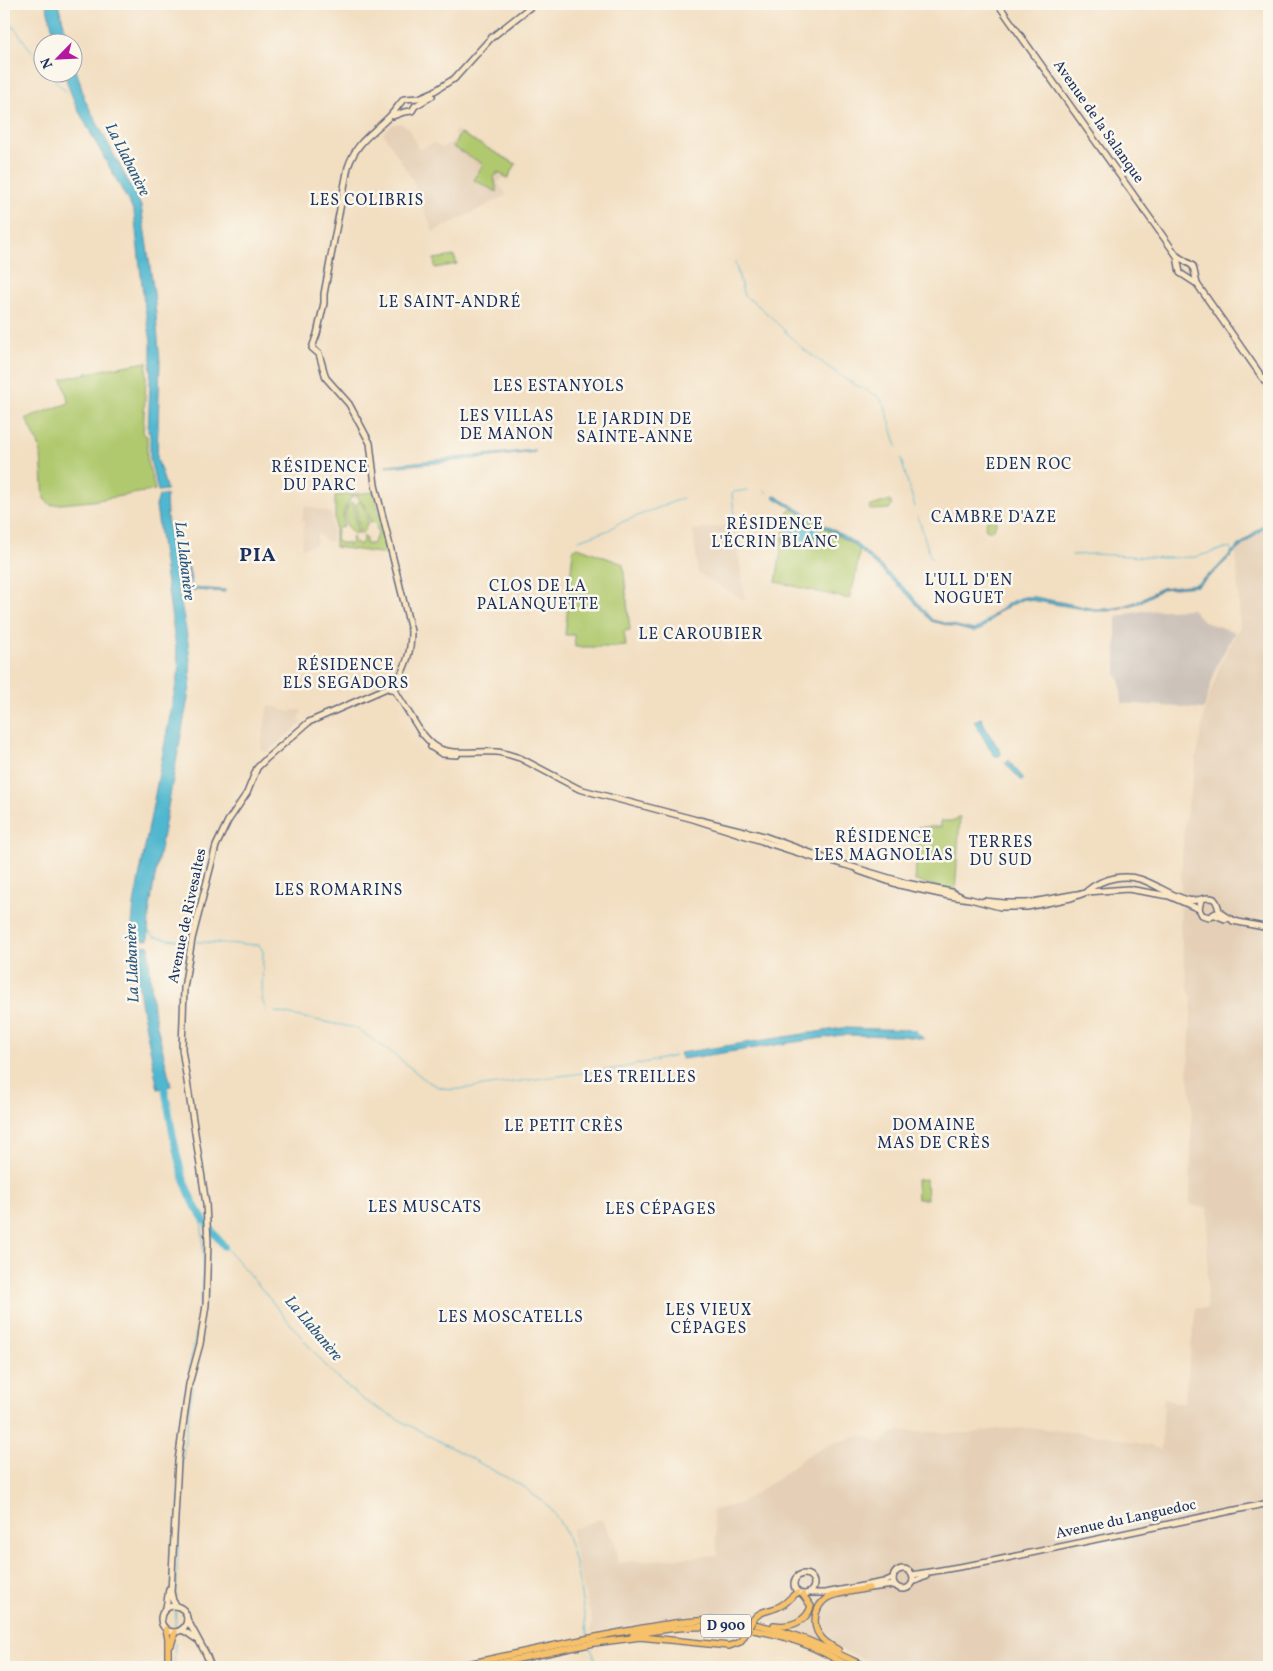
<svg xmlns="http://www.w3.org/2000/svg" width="1273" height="1671" viewBox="0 0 1273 1671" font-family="Vollkorn,serif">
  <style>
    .built { fill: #e5d0b7 }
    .industrial { fill: #ccc2b9 }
    .green { fill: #b0c96e; stroke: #667c66; fill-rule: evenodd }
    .water { fill: #50b7cf; stroke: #367396 }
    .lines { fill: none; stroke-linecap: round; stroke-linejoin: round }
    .stream { stroke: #50b7cf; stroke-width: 1 }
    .river { stroke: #50b7cf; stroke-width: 7 }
    .secondary-casing { stroke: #666c81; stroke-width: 8 }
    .trunk-casing { stroke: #666c81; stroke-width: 8 }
    .secondary { stroke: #fbe6c4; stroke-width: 5 }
    .trunk { stroke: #f6c16b; stroke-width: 5.5 }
    .trunk-bridge-casing { stroke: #666c81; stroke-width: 8; stroke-linecap: butt }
    .trunk-bridge { stroke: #f6c16b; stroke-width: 5.5 }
    .labels { text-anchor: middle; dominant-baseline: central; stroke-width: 5; stroke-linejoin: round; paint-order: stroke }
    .shield { fill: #fbf7ec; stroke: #5e6b89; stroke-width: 1 }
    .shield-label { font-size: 14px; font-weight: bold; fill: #1b2f5e }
    .street-label { font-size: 15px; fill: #1b2f5e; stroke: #fbf7ec }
    .water-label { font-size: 16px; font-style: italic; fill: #2b5880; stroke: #fbf7ec }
    .neighbourhood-label { font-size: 16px; letter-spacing: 1px; fill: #1b2f5e; stroke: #fbf7ec }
    .district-label { font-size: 20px; font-weight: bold; letter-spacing: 1px; fill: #1b2f5e; stroke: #fbf7ec }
  </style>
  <rect width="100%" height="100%" fill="#fbf7ec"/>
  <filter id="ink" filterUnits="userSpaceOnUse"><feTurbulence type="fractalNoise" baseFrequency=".02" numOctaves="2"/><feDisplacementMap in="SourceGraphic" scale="10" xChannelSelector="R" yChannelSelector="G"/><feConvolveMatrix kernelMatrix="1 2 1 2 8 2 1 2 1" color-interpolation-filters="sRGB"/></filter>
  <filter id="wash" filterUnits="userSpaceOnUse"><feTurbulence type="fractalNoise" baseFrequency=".0096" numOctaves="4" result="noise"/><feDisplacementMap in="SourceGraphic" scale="20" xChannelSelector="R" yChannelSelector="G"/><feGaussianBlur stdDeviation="1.12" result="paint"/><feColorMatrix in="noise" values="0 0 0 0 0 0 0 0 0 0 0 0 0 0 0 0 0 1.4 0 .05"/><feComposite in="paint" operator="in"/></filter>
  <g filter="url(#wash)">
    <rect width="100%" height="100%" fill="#f2dec1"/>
    <!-- built -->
    <g class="built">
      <path d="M401 123 408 127 418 148 421 149 434 143 441 148 455 140 456 137 453 132 458 130 460 133 516 164 507 179 502 178 498 183 507 195 433 232 412 179 383 133 392 124Z"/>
      <path d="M305 506 332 513V542L329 541 328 543 318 534 316 545 302 548 304 521 302 520Z"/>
      <path d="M1269 519V1667H882L790 1628 751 1619 727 1616 697 1615 673 1617 591 1633 592 1622 578 1566 572 1534 573 1529 601 1519 616 1545 617 1563 718 1555 712 1510 739 1504 779 1478 806 1456 836 1442 864 1435 881 1444 891 1434 899 1431 955 1433H972L997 1429 1035 1428 1110 1436 1161 1449 1164 1397 1175 1403 1184 1404 1196 1308H1207L1208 1208 1190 1205 1192 1103 1188 1070 1192 997 1189 992 1180 931 1181 882 1184 828 1205 710 1220 664 1240 627 1236 549Z"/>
      <path d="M733 525 740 564 745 601 698 573 693 530Z"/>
      <path d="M269 706 281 708V710L288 711 291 713 292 710H302L299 720H302L301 724 267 752 263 751 261 748 267 710Z"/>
    </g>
    <!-- industrial -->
    <path class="industrial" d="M1192 609 1204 622 1235 632 1216 667 1204 709 1122 703 1120 680 1116 675V617L1141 611Z"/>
    <!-- green -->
    <g class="green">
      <path d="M460 133 516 164 508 178 497 172V175L494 176 497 192 474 180 483 164 453 147Z"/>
      <path d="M454 256 457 264 435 268 434 259Z"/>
      <path d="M147 362 143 433 147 436V459L155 490 92 501 51 505 44 499 41 455 38 443 26 418 69 403 62 379 106 369Z"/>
      <path d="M374 492 388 552 387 554 335 547V496ZM352 496H357C363 506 370 507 370 522H373L376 525 378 534 372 544H366V537L364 536 362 543 359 545 354 541 353 536 351 538 352 542 349 546 348 543H340L336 540 337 529 344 526C341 510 346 508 352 496Z"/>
      <path d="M890 500 892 506 889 509 870 510 869 507Z"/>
      <path d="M359 501C369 509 371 525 361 534L359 533 356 504Z"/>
      <path d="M352 502 354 504 357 533 354 534C344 527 341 510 352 502Z"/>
      <path d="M793 508 860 549 855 579 849 599 776 582 787 513Z"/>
      <path d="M994 508 999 510 1000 513 994 529 991 531 986 529 985 526 991 510Z"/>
      <path d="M578 547 623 564 630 630 624 631 626 646 616 647H575L574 635H565L573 550Z"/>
      <path d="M957 817H960L955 894V891L915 881 918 827H941V821H956Z"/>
      <path d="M926 1179 927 1199H917L916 1180Z"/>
    </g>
    <!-- water -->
    <g class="water">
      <path d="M46 4H58L69 42H56Z"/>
      <path d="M73 59 85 100 141 206 154 293 160 362 157 458 167 490 158 491 150 460V433L148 432 151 362V341L144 303 134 212 77 108 69 88 64 73 72 72Z"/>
      <path d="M535 450V452L436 463 386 467V465Z"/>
      <path d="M166 495 167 516 173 558 188 565 192 585 193 588 225 590V592L192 590 190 586 187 566 174 561C179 604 193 644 190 687L153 888 149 915 148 940 128 939 131 936 134 904 179 669 156 506 159 496Z"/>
      <path d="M774 495 854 542 910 593 932 620 974 630 980 627 1000 609 1014 600 1024 597H1035L1095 609H1109L1121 607 1138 601 1161 588 1196 584 1214 571 1234 550 1269 520V523L1236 551 1215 572 1197 586 1162 589 1139 603 1109 611H1095L1024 599 1001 610 982 629 974 632 931 621 908 595 853 544 773 497Z"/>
      <path d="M794 518H798L818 528 819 533C807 546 802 547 785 546 786 534 786 526 794 518Z"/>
      <path d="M981 718 989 734 1001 752 1000 756H995L989 748 974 721Z"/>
      <path d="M1008 760 1024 779 1022 781 1005 763Z"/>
      <path d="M137 945 149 946V961L153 1008 171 1086 158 1089 142 1008 138 980Z"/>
      <path d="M843 1028 915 1030 924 1039 902 1036 842 1035 682 1059 680 1053Z"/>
    </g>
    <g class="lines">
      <!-- stream -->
      <g class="stream">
        <path d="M4 14 42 65"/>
        <path d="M49 72 58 84 66 91"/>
        <path d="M735 262 744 296 754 302 769 315 803 349 848 381 878 396 885 406 897 447"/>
        <path d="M901 459 915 507"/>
        <path d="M764 490 767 493"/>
        <path d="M734 514 732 494 734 492 748 490"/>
        <path d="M918 516 931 559"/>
        <path d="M579 540 609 530 617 524 683 498"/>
        <path d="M1072 555 1094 554 1165 558 1195 557 1230 547 1232 552"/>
        <path d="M148 931 155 937 189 942"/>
        <path d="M196 942 259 945 263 951 262 999 266 1010"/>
        <path d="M275 1012 356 1028 391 1052 428 1082 439 1087 452 1090 621 1068 675 1056"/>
        <path d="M224 1246C246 1270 267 1295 288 1321 315 1353 333 1378 368 1403L526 1488C531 1494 535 1496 541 1500 548 1504 554 1514 559 1521 578 1550 581 1603 588 1637"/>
        <path d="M189 1368C197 1334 203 1298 203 1263 204 1247 202 1231 201 1216"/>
        <path d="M176 1598 182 1461 193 1386"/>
        <path d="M175 1627 176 1609"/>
        <path d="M590 1646 595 1659 601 1667"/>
        <path d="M174 1667 175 1643"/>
      </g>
      <!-- river -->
      <path class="river" d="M163 1080C171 1119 176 1169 194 1204 202 1219 213 1232 224 1246"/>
    </g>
  </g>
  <g filter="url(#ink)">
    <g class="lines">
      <!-- secondary casing -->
      <g class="secondary-casing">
        <g id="secondary">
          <path d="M998 4 1177 256 1180 273 1197 284 1269 387"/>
          <path d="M454 79 491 38 534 4"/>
          <path d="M393 116 404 112 412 111 415 106 432 96"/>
          <path d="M1177 256 1193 266 1197 284"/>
          <path d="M394 682 396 687 394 689H390L389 683 394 682 399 676"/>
          <path d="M396 685C406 664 411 655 411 631L375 485 370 443 349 404 326 378 319 354 312 348 317 334 324 303V294L334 240 348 167C357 141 371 135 389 117 395 111 399 104 404 99L419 98 433 92 455 78"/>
          <path d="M394 689 422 734"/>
          <path d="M421 732C425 736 429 742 435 746 450 757 479 750 497 752 505 753 513 756 520 758L579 789 693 819 821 860 832 861 906 883 951 892 962 897"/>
          <path d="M431 747 442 754 457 755"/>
          <path d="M699 820 764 836 827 859"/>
          <path d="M859 871 899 885 949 896 970 899 1000 907H1027L1071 898 1087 892 1128 889 1169 896 1199 909"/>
          <path d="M1087 891C1095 884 1104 880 1115 878 1146 872 1160 893 1188 900 1197 903 1205 895 1214 899 1218 903 1217 905 1219 910 1222 916 1230 919 1236 921"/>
          <path d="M1201 900 1199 909 1202 915 1209 917 1216 913"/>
          <path d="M984 901 1005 903H1027L1077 894"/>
          <path d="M1215 915 1225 919"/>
          <path d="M1233 921 1269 928"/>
          <circle cx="903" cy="1579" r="10"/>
          <circle cx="804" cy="1584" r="10"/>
          <path d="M912 1575 988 1562 1269 1503"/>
          <path d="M913 1582 926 1576"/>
          <path d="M865 1587 869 1588 894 1585"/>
          <path d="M809 1593H825L884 1582 893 1578"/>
          <circle cx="174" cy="1619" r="13"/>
          <path d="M177 1606 173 1601 171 1592 178 1461 189 1384 200 1344 206 1305 208 1242 206 1204 182 1049 184 988 192 939 216 846 228 821 247 793 257 768 267 758 309 722 389 687"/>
          <path d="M166 1608 169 1589"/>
          <path d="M187 1619 206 1654 211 1667"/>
          <path d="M181 1630 186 1632 196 1639"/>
        </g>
      </g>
      <!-- trunk casing -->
      <g class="trunk-casing">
        <g id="trunk">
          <path d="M753 1620C760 1609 771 1612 782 1605 788 1602 791 1596 797 1593"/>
          <path d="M774 1625C789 1628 807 1622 811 1606L803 1595"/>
          <path d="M166 1629 168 1639V1667"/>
          <path d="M633 1635C694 1622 756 1622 814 1648 827 1654 839 1661 852 1667"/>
          <path d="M171 1645 175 1632"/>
          <path d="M838 1650C831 1646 824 1642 820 1636 811 1624 815 1606 827 1598 838 1592 856 1591 869 1588"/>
          <path d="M454 1667C505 1656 555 1645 606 1635 656 1625 703 1615 753 1624 795 1632 828 1649 866 1667"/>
          <path d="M481 1667 594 1643 640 1637 729 1646 740 1642 746 1633"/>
        </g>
      </g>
      <!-- secondary -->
      <use href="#secondary" class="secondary"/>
      <!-- trunk -->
      <use href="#trunk" class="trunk"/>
      <!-- trunk-bridge casing -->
      <g class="trunk-bridge-casing">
        <path id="trunk-bridge" d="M746 1633 753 1620"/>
      </g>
      <!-- trunk-bridge -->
      <use href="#trunk-bridge" class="trunk-bridge"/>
    </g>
  </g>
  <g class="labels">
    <!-- shield labels -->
    <rect class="shield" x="701" y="1614.5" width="50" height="23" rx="4"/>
    <g class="shield-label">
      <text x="726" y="1626">D 900</text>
    </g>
    <!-- street labels -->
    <g class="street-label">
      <text transform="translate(1098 122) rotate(55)">Avenue de la Salanque</text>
      <text transform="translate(188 916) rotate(-78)">Avenue de Rivesaltes</text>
      <text transform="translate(1126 1520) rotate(-12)">Avenue du Languedoc</text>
    </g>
    <!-- water labels -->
    <g class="water-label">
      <text transform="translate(127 160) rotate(63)">La Llabanère</text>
      <text transform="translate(184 561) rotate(83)">La Llabanère</text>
      <text transform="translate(133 963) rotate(-92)">La Llabanère</text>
      <text transform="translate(313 1329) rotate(50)">La Llabanère</text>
    </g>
    <!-- neighbourhood labels -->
    <g class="neighbourhood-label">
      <text x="367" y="201">LES COLIBRIS</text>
      <text x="450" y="303">LE SAINT-ANDRÉ</text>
      <text x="559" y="387">LES ESTANYOLS</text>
      <text x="507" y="417">LES VILLAS<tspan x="507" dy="18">DE MANON</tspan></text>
      <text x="635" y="420">LE JARDIN DE<tspan x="635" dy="18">SAINTE-ANNE</tspan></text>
      <text x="1029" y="465">EDEN ROC</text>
      <text x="320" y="468">RÉSIDENCE<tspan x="320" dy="18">DU PARC</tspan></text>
      <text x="994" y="518">CAMBRE D'AZE</text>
      <text x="775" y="525">RÉSIDENCE<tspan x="775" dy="18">L'ÉCRIN BLANC</tspan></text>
      <text x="969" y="581">L'ULL D'EN<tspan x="969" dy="18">NOGUET</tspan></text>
      <text x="538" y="587">CLOS DE LA<tspan x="538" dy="18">PALANQUETTE</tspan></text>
      <text x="701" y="635">LE CAROUBIER</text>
      <text x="346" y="666">RÉSIDENCE<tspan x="346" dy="18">ELS SEGADORS</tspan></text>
      <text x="884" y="838">RÉSIDENCE<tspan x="884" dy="18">LES MAGNOLIAS</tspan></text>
      <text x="1001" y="843">TERRES<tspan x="1001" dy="18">DU SUD</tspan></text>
      <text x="339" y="891">LES ROMARINS</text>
      <text x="640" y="1078">LES TREILLES</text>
      <text x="934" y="1126">DOMAINE<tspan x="934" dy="18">MAS DE CRÈS</tspan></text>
      <text x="564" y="1127">LE PETIT CRÈS</text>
      <text x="425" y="1208">LES MUSCATS</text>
      <text x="661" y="1210">LES CÉPAGES</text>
      <text x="709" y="1311">LES VIEUX<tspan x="709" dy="18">CÉPAGES</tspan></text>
      <text x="511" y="1318">LES MOSCATELLS</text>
    </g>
    <!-- district labels -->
    <g class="district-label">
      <text x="258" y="556">PIA</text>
    </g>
  </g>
  <!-- margin -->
  <rect width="1273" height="1671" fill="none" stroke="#fbf7ec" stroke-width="20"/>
  <!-- north arrow -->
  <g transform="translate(58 58) rotate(246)"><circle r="24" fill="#fbf7ec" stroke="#a1a7b3"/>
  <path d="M0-4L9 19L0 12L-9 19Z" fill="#b5179e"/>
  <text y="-8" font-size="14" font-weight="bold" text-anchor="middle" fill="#1b2f5e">N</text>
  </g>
</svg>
